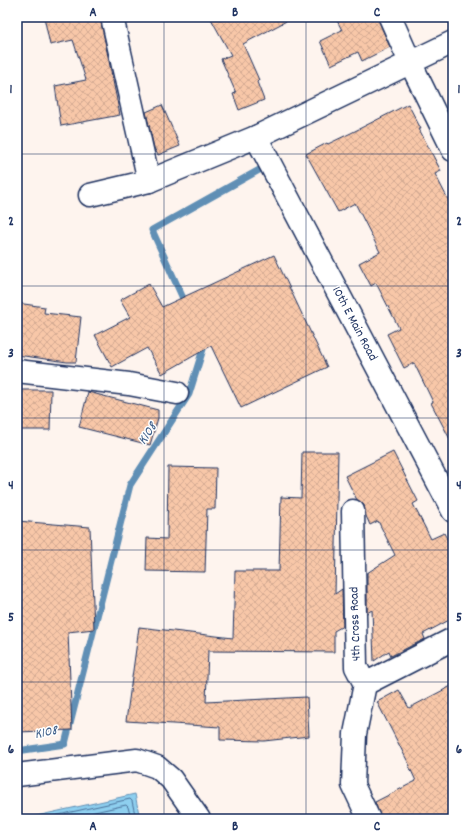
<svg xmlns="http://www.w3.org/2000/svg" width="470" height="836" viewBox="0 0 470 836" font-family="Dekko,sans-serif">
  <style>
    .water { fill: #8ecfef; stroke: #608fb5 }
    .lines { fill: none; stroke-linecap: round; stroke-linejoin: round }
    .shore { stroke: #496f98; stroke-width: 1 }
    .stream { stroke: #608fb5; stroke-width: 7 }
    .building { fill: url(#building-cross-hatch); stroke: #1b2f5e }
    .street-casing { stroke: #1b2f5e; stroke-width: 25 }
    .street { stroke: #fff; stroke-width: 22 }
    .grid { fill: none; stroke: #1b2f5e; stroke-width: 1; stroke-opacity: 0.55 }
    .labels { text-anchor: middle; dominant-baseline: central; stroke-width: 3; stroke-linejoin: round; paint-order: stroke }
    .street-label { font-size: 13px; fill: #1b2f5e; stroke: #fff }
    .water-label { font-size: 14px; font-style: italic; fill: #3e5f8a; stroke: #fff }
    .neatline { fill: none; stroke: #1b2f5e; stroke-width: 1.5 }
    .grid-label { font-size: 13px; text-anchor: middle; font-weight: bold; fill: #1b2f5e }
  </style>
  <defs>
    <pattern id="building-cross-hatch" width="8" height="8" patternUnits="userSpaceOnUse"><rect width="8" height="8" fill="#f8c7a8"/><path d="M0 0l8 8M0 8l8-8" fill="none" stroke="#d4ab93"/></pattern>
  </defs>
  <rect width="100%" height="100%" fill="#fef4ee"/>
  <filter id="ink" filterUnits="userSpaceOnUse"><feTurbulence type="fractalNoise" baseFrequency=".025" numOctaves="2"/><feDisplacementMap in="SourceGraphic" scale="8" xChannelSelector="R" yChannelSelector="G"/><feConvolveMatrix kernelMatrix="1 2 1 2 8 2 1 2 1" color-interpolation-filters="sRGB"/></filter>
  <g filter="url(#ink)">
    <!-- water -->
    <path class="water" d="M135 794 140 819H23Z"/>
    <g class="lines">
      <!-- shore -->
      <g class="shore">
        <path d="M40 819 130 799 132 801 136 819"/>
        <path d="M63 819 126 805 128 807 131 819"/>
      </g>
      <!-- stream -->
      <g class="stream">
        <path d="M186 305 152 230 268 165"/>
        <path d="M17 751 65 744 130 485 189 394 204 346 202 342"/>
      </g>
    </g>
    <!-- building -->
    <g class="building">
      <path d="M44 17H100L120 115 61 126 55 86 86 80 73 40 50 45Z"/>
      <path d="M210 17H294L243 44 259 80 257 82 264 100 239 110 233 94 236 93 221 59 231 55Z"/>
      <path d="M335 17H377L390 47 362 61 358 52 331 65 320 41 342 30Z"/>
      <path d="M408 104 421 129H419L441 171 435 174 453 209V445L431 403 433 402 414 363 404 368 387 334 399 328 376 283 371 286 359 263 380 252 355 203 338 212 306 154 327 143 328 144 351 133Z"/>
      <path d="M162 105 180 146 158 155 154 148 146 112Z"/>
      <path d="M274 255 327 367 241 408 211 346 162 374 147 348 112 367 95 335 130 317 120 300 149 284 162 307Z"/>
      <path d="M17 303 45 307 44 313 81 317 76 362H67L17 355Z"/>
      <path d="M17 390H51L50 430H17Z"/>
      <path d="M88 392 158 410V418L150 445 79 427Z"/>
      <path d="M302 452H338L335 594 342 589 343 626 334 631V652L208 651 206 702 307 697 309 736 264 741 220 740V727L126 721 139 627 233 638 235 571H279L281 497 301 498Z"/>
      <path d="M393 452 418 501 413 504 431 539 444 533 453 550V618L423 634 425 639 391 656 389 651 374 661 372 610 367 613V573L395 555 378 521 370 525 366 516 364 505 357 500 345 476Z"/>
      <path d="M168 467 216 468 215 509H207L205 572 146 571 147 538 167 539Z"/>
      <path d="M17 521 90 527 94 629 68 632 72 730 17 732Z"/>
      <path d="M453 685V819H381L375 802 416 781 409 766H410L377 702 399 690 409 708Z"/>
    </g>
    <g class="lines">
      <!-- street casing -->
      <g class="street-casing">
        <g id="street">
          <path d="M112 17 149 181"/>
          <path d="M390 17 410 62 453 150"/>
          <path d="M256 137 453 511"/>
          <path d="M90 195 149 181 256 137 453 42"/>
          <path d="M17 371 129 384 177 393"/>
          <path d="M353 511 356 667 365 684 453 639"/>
          <path d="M365 684 355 734 353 785 369 819"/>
          <path d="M17 775 137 760 157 767 171 779 199 819"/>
        </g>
      </g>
      <!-- street -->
      <use href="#street" class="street"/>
    </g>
  </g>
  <!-- grid -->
  <path class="grid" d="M164 17V819M306 17V819M17 154H453M17 286H453M17 418H453M17 550H453M17 682H453"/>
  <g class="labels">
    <!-- street labels -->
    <g class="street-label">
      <text transform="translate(354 324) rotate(62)">10th E Main Road</text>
      <text transform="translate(356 624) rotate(-92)">4th Cross Road</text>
    </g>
    <!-- water labels -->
    <g class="water-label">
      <text transform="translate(148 434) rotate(-57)">K108</text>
      <text transform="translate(46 733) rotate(-12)">K108</text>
    </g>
  </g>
  <!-- margin -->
  <rect width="470" height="836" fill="none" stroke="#fff" stroke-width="44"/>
  <rect x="22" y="22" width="426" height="792" class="neatline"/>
  <g class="grid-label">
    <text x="93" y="16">A</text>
    <text x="235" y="16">B</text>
    <text x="377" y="16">C</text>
    <text x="11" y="93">1</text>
    <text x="459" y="93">1</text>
    <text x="11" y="225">2</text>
    <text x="459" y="225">2</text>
    <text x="11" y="357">3</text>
    <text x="459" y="357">3</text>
    <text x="11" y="489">4</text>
    <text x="459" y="489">4</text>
    <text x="11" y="621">5</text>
    <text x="459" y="621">5</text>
    <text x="11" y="753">6</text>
    <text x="459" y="753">6</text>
    <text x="93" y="830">A</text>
    <text x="235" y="830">B</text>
    <text x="377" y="830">C</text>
  </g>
</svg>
